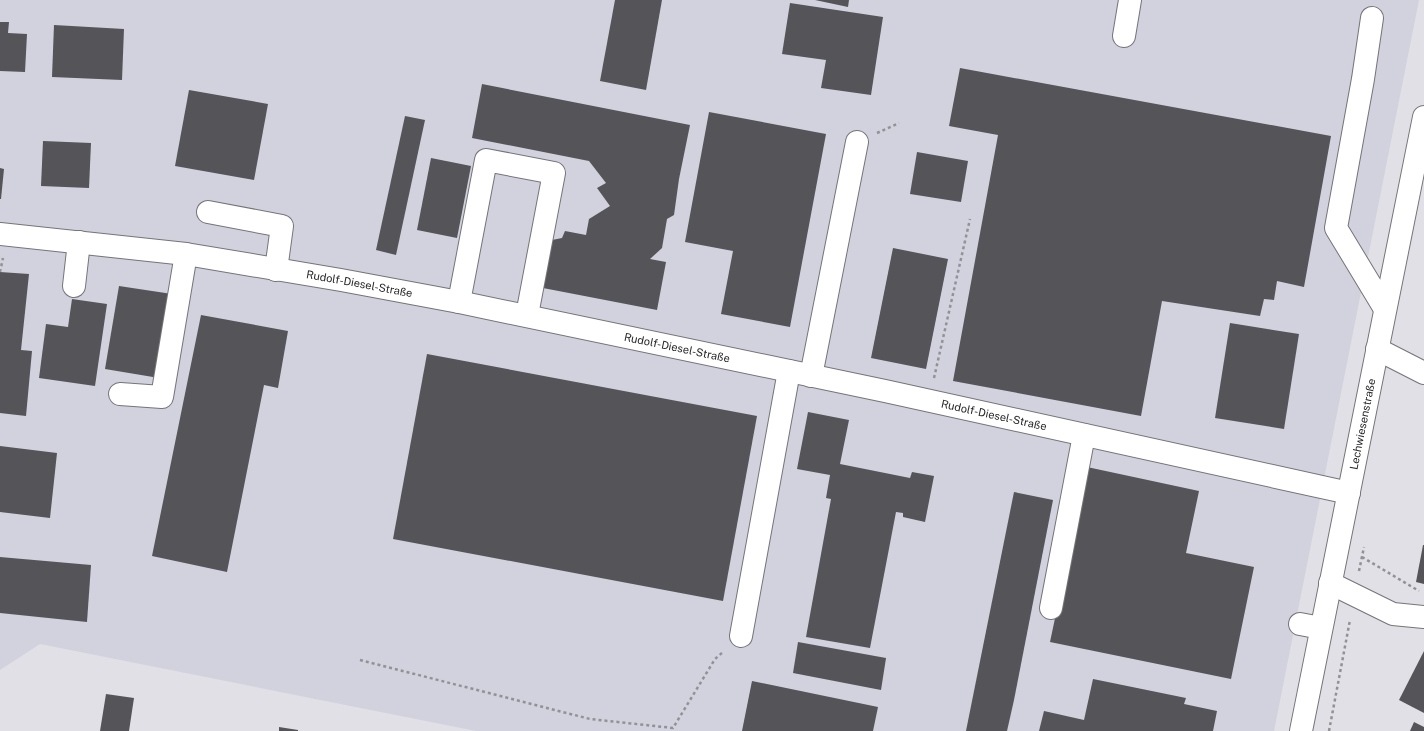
<svg xmlns="http://www.w3.org/2000/svg" width="1424" height="731" viewBox="0 0 1424 731" font-family="'Public Sans',sans-serif">
  <style>
    .built { fill: #d1d2dd }
    .building { fill: #545459 }
    .lines { fill: none; stroke-linecap: round; stroke-linejoin: round }
    .minor-casing { stroke: #747479; stroke-width: 24 }
    .path { stroke: #929296; stroke-width: 2.5; stroke-dasharray: 3 3; stroke-linecap: butt }
    .minor { stroke: #fff; stroke-width: 22 }
    .labels { text-anchor: middle; dominant-baseline: central; stroke-width: 4; stroke-linejoin: round; paint-order: stroke }
    .street-label { font-size: 11px; fill: #272729; stroke: #e0e0e6 }
  </style>
  <rect width="100%" height="100%" fill="#e0e0e6"/>
  <!-- built -->
  <path class="built" d="M0 0H1419L1274 731H476L40 644 0 670Z"/>
  <!-- building -->
  <g class="building">
    <path d="M615 0H662L646 90 600 81Z"/>
    <path d="M815 0H849L848 7Z"/>
    <path d="M790 3 883 17 871 95 821 88 826 60 782 54Z"/>
    <path d="M0 22H9L8 33 27 34 25 72 0 71Z"/>
    <path d="M54 25 124 29 122 80 52 77Z"/>
    <path d="M960 68 1331 136 1304 287 1277 281 1274 300 1264 299 1260 316 1162 301 1141 416 953 381 998 135 949 126Z"/>
    <path d="M482 84 690 125 679 179 674 215 667 219 662 248 650 259 666 262 657 310 543 288 552 240 562 238 565 231 586 235 589 219 610 206 597 188 606 183 589 161 472 138Z"/>
    <path d="M189 90 268 104 254 180 175 166Z"/>
    <path d="M709 112 826 134 790 327 721 314 733 251 685 242Z"/>
    <path d="M405 116 425 120 396 255 376 250Z"/>
    <path d="M43 141 91 143 89 188 41 186Z"/>
    <path d="M917 152 968 161 961 202 910 194Z"/>
    <path d="M431 158 471 166 457 238 417 230Z"/>
    <path d="M0 168 4 169 1 199H0Z"/>
    <path d="M893 248 948 259 926 369 871 358Z"/>
    <path d="M0 272 29 274 21 350 32 351 26 416 0 413Z"/>
    <path d="M119 286 172 294 159 378 105 369Z"/>
    <path d="M72 299 107 304 95 386 39 378 46 324 68 327Z"/>
    <path d="M201 315 288 331 278 388 264 385 227 572 152 556Z"/>
    <path d="M1230 323 1299 334 1284 429 1215 418Z"/>
    <path d="M427 354 757 416 723 601 393 539Z"/>
    <path d="M808 412 849 420 840 464 910 478 912 472 934 476 925 522 903 517V513L896 512 870 648 806 637 831 499 826 498 830 475 797 469Z"/>
    <path d="M0 446 57 453 50 518 0 512Z"/>
    <path d="M1087 467 1199 491 1186 553 1254 567 1231 679 1050 642Z"/>
    <path d="M1014 492 1053 500 1014 700 1007 731H966Z"/>
    <path d="M1423 545H1424V584L1416 582Z"/>
    <path d="M0 557 91 565 87 622 0 613Z"/>
    <path d="M798 642 886 658 881 690 793 673Z"/>
    <path d="M1424 651V713L1399 700Z"/>
    <path d="M1093 679 1186 698 1184 704 1217 711 1213 731H1039L1044 711 1084 720Z"/>
    <path d="M752 681 878 707 873 731H742Z"/>
    <path d="M106 694 134 698 129 731H100Z"/>
    <path d="M1414 722 1424 727V731H1410Z"/>
    <path d="M279 727 298 730V731H279Z"/>
  </g>
  <g class="lines">
    <!-- minor casing -->
    <g class="minor-casing">
      <g id="minor">
        <path d="M1372 18 1363 79 1336 228 1385 309"/>
        <path d="M1124 36 1130 0"/>
        <path d="M208 212 282 226 276 270"/>
        <path id="s1" d="M0 234 186 254 341 280 459 302 885 391 1349 493"/>
        <path d="M74 286 79 242"/>
        <path d="M459 302 486 160 554 173 527 315"/>
        <path d="M1377 349 1424 373"/>
        <path d="M811 376 857 142"/>
        <path d="M120 394 162 397 186 254"/>
        <path d="M1330 583 1393 614 1424 617"/>
        <path d="M1051 608 1084 435"/>
        <path d="M1300 624 1321 628"/>
        <path d="M741 636 789 371"/>
        <path id="s2" d="M1301 731 1424 117"/>
      </g>
    </g>
    <!-- path -->
    <g class="path">
      <path d="M877 133 899 123"/>
      <path d="M0 272 3 258"/>
      <path d="M934 378 970 219"/>
      <path d="M1362 557 1419 591"/>
      <path d="M1359 571 1364 547"/>
      <path d="M360 660 590 719 673 728 715 659 724 651"/>
      <path d="M1329 731 1350 620"/>
    </g>
    <!-- minor -->
    <use href="#minor" class="minor"/>
  </g>
  <g class="labels">
    <!-- street labels -->
    <g class="street-label">
      <text stroke="none"><textPath href="#s1" startOffset="363">Rudolf-Diesel-Straße</textPath></text>
      <text stroke="none"><textPath href="#s1" startOffset="687">Rudolf-Diesel-Straße</textPath></text>
      <text stroke="none"><textPath href="#s1" startOffset="1011">Rudolf-Diesel-Straße</textPath></text>
      <text stroke="none"><textPath href="#s2" startOffset="313">Lechwiesenstraße</textPath></text>
    </g>
  </g>
</svg>
